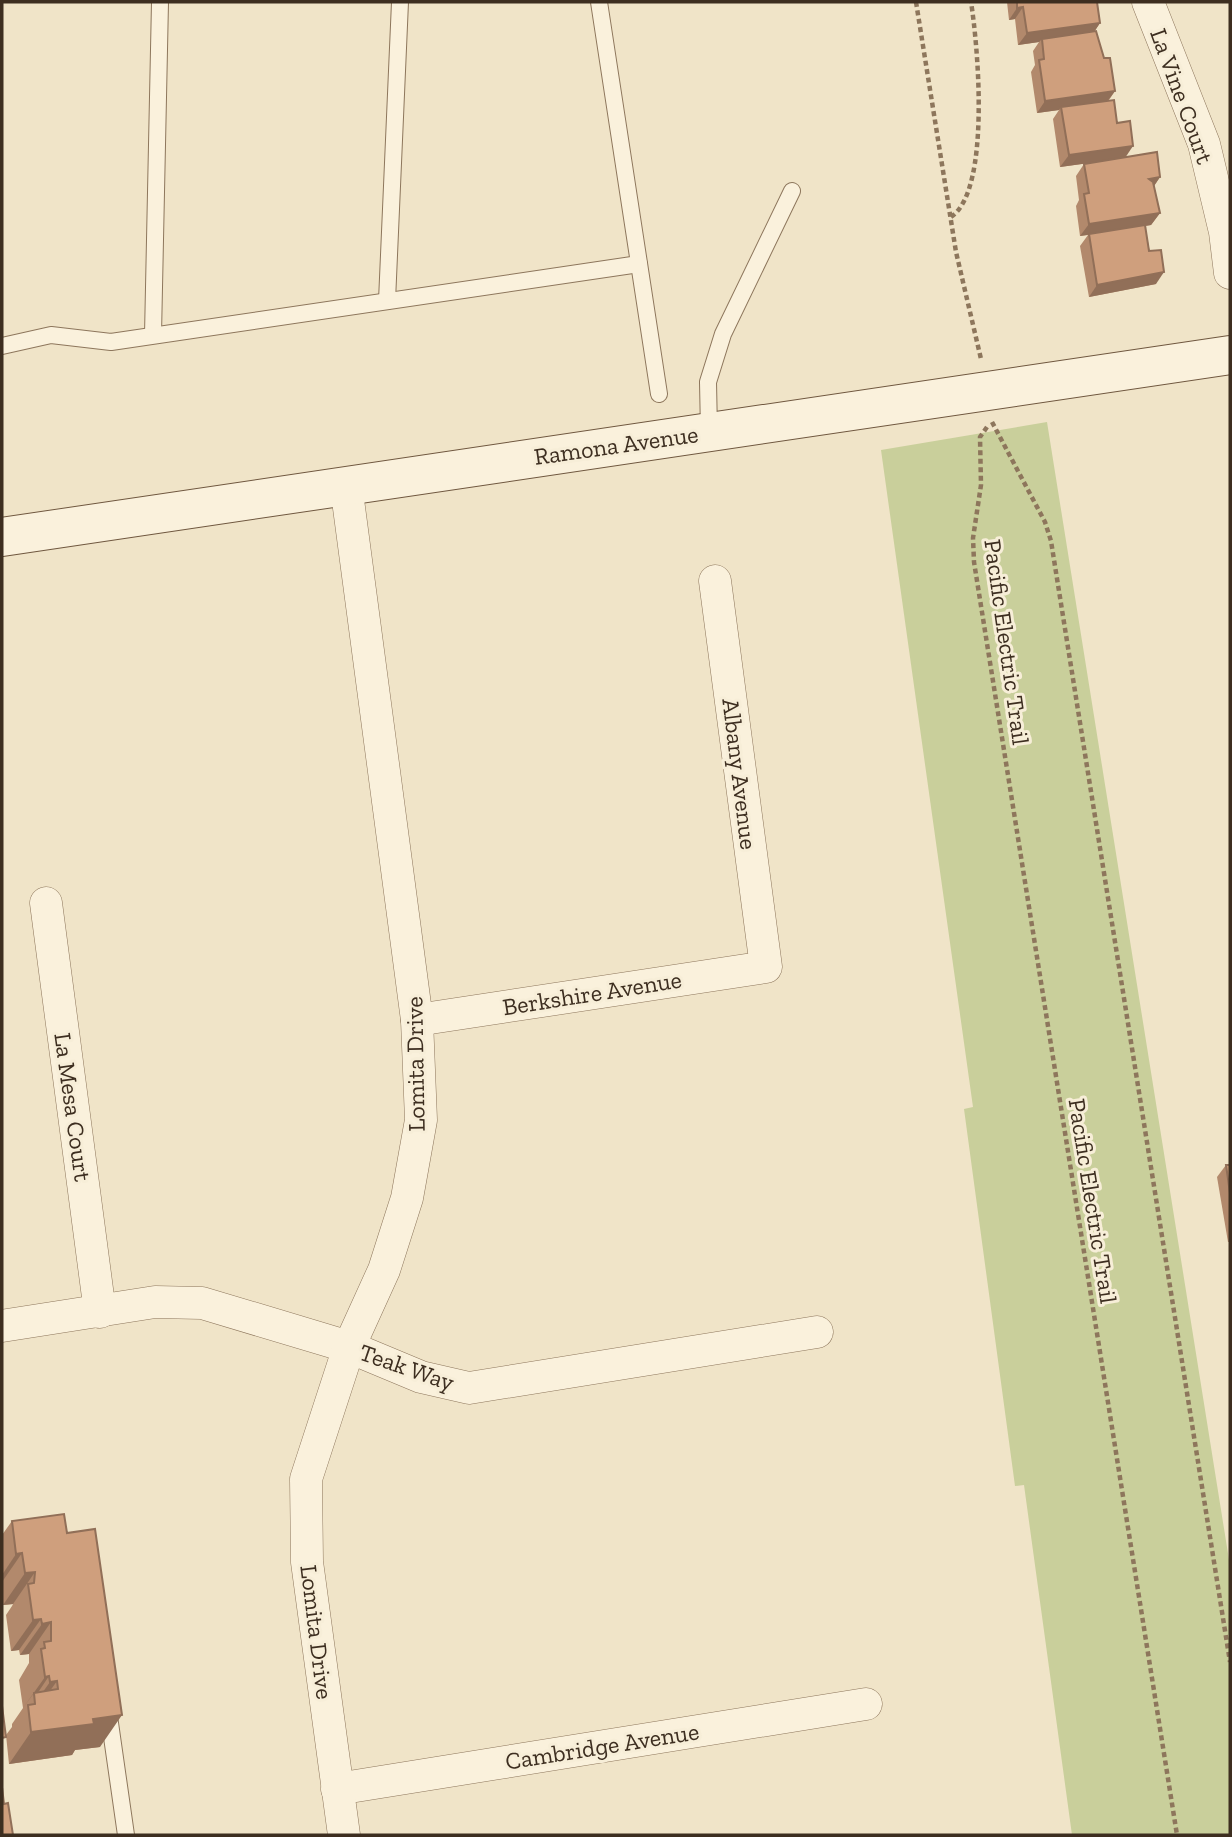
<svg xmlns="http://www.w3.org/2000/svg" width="1232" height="1837" viewBox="0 0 1232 1837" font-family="'Zilla Slab',serif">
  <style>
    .green { fill: #c9cf9b }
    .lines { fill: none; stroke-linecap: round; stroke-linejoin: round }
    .lane-casing { stroke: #8d765c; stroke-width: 18 }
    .street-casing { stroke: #8d765c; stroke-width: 33 }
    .secondary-casing { stroke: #6f573f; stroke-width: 40 }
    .path { stroke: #8d765c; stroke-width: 4.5; stroke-dasharray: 5 3.5; stroke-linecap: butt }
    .lane { stroke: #faf1dc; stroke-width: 16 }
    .street { stroke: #faf1dc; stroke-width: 32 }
    .secondary { stroke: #faf1dc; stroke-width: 38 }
    .wall { fill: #b2896c }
    .shaded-wall { fill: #916f58 }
    .building { fill: #cf9f7d; stroke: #916f58; stroke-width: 2 }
    .labels { text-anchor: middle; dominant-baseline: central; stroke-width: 6; stroke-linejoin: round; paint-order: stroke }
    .street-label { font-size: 24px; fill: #3d2e20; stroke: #f7eed8 }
  </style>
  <rect width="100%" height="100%" fill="#f0e4c8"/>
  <!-- green -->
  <path class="green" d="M1047 422 1230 1566V1835H1072L1024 1485 1015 1486 964 1109 973 1107 881 450Z"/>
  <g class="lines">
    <!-- lane casing -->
    <g class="lane-casing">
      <g id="lane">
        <path d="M599 2 659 394"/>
        <path d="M387 301 400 2"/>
        <path d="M153 335 160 2"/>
        <path d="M2 346 51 335 111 342 639 264"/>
        <path d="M709 431 708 382 723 334 792 191"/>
        <path d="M108 1709 126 1835"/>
      </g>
    </g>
    <!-- street casing -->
    <g class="street-casing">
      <g id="street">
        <path d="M1148 2 1204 144 1225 232 1230 273"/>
        <path d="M46 903 100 1312"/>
        <path d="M417 1020 766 967 715 581"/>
        <path d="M2 1326 155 1302 202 1303 349 1347 421 1377 469 1388 817 1332"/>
        <path d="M337 1789 866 1704"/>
        <path d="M344 1835 307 1562 306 1479 349 1347 384 1270 407 1198 421 1120 417 1020 346 485"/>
      </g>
    </g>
    <!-- secondary casing -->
    <g class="secondary-casing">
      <path id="secondary" d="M2 537 1230 355"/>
    </g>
    <!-- path -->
    <g class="path">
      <path d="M916 2 956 252 981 359"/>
      <path d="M951 217C991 190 978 46 971 2"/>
      <path d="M992 422 1045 522 1051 541 1230 1662"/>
      <path d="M987 427 980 437 981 485 973 538 974 562 1177 1835"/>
    </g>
    <!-- lane -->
    <use href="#lane" class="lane"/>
    <!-- street -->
    <use href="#street" class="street"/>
    <!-- secondary -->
    <use href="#secondary" class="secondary"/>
  </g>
  <!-- wall -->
  <g class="wall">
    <path d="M1007 2H1097L1100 23 1094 32 1115 91 1109 100 1117 123 1125 157 1160 177 1154 186 1160 213 1151 225 1145 226 1156 284 1089 297 1080 246 1088 235 1080 236 1076 206 1079 200 1076 176 1084 164 1111 160 1060 167 1053 119 1059 110 1037 113 1031 72 1035 65 1033 51 1039 42 1018 45 1015 19 1009 20Z"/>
    <path d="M1226 1165H1230V1242H1228L1217 1177Z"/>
    <path d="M64 1514 100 1747 75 1750 72 1755 9 1764 6 1735 12 1727V1724L23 1708 19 1680 29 1663V1654L20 1655 19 1650 11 1651 6 1615 12 1606 13 1604 3 1605 2 1535 12 1521Z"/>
  </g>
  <!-- shaded-wall -->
  <g class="shaded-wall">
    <path d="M1023 7 1015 19 1009 20 1017 8Z"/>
    <path d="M1100 23 1092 35 1042 39 1039 42 1018 45 1027 33Z"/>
    <path d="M1115 91 1106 103 1061 107 1059 110 1037 113 1045 101Z"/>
    <path d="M1133 146 1125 158 1060 167 1069 155Z"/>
    <path d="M1160 177 1152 189 1149 179Z"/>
    <path d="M1160 213 1151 225 1080 236 1089 224Z"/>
    <path d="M1164 272 1156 284 1089 297 1097 285Z"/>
    <path d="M22 1553 2 1582V1575L16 1554Z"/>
    <path d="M35 1572 13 1604 3 1605 25 1573Z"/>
    <path d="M41 1619 19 1650 11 1651 33 1620Z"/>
    <path d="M51 1622 29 1654 20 1655 42 1624Z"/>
    <path d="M49 1676 35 1697 34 1693 23 1708 45 1677Z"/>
    <path d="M57 1681 35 1712V1703L50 1682Z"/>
    <path d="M122 1715 100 1747 75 1750 72 1755 9 1764 31 1732 93 1719Z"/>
  </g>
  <!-- building -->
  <g class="building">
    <path d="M1017 2H1097L1100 23 1027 33 1023 7 1017 8Z"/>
    <path d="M1096 31 1104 58H1110L1115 91 1045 101 1039 60 1044 59 1042 39Z"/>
    <path d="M1114 100 1117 123 1130 121 1133 146 1069 155 1061 107Z"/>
    <path d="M1157 152 1160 177 1149 179 1153 182 1160 213 1089 224 1084 194 1089 193 1084 164Z"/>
    <path d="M1145 225 1149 251 1161 250 1164 272 1097 285 1089 234Z"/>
    <path d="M1226 1165H1230V1193Z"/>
    <path d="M64 1514 67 1533 95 1529 122 1715 93 1719 94 1724 31 1732 28 1705 35 1704 34 1693 58 1689 57 1681 50 1682 49 1676 45 1677 41 1649 45 1648 44 1642 51 1641V1622L42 1624 41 1619 33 1620 28 1584 34 1583 35 1572 25 1573 22 1553 16 1554 12 1521Z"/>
    <path d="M2 1706 6 1737 2 1738Z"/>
    <path d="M2 1787 4 1804 8 1803 13 1835H2Z"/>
  </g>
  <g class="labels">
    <!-- street labels -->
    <g class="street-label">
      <text transform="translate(1182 96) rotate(70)">La Vine Court</text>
      <text transform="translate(616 445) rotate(-8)">Ramona Avenue</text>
      <text transform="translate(1007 642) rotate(82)">Pacific Electric Trail</text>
      <text transform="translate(740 774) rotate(83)">Albany Avenue</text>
      <text transform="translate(592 993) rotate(-9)">Berkshire Avenue</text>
      <text transform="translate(415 1064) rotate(-91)">Lomita Drive</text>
      <text transform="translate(73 1107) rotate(82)">La Mesa Court</text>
      <text transform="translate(1093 1201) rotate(81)">Pacific Electric Trail</text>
      <text transform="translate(407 1367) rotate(19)">Teak Way</text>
      <text transform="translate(317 1632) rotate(83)">Lomita Drive</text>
      <text transform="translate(602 1746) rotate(-9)">Cambridge Avenue</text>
    </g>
  </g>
  <!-- border -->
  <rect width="1232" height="1837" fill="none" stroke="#3d2e20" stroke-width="7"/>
</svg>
